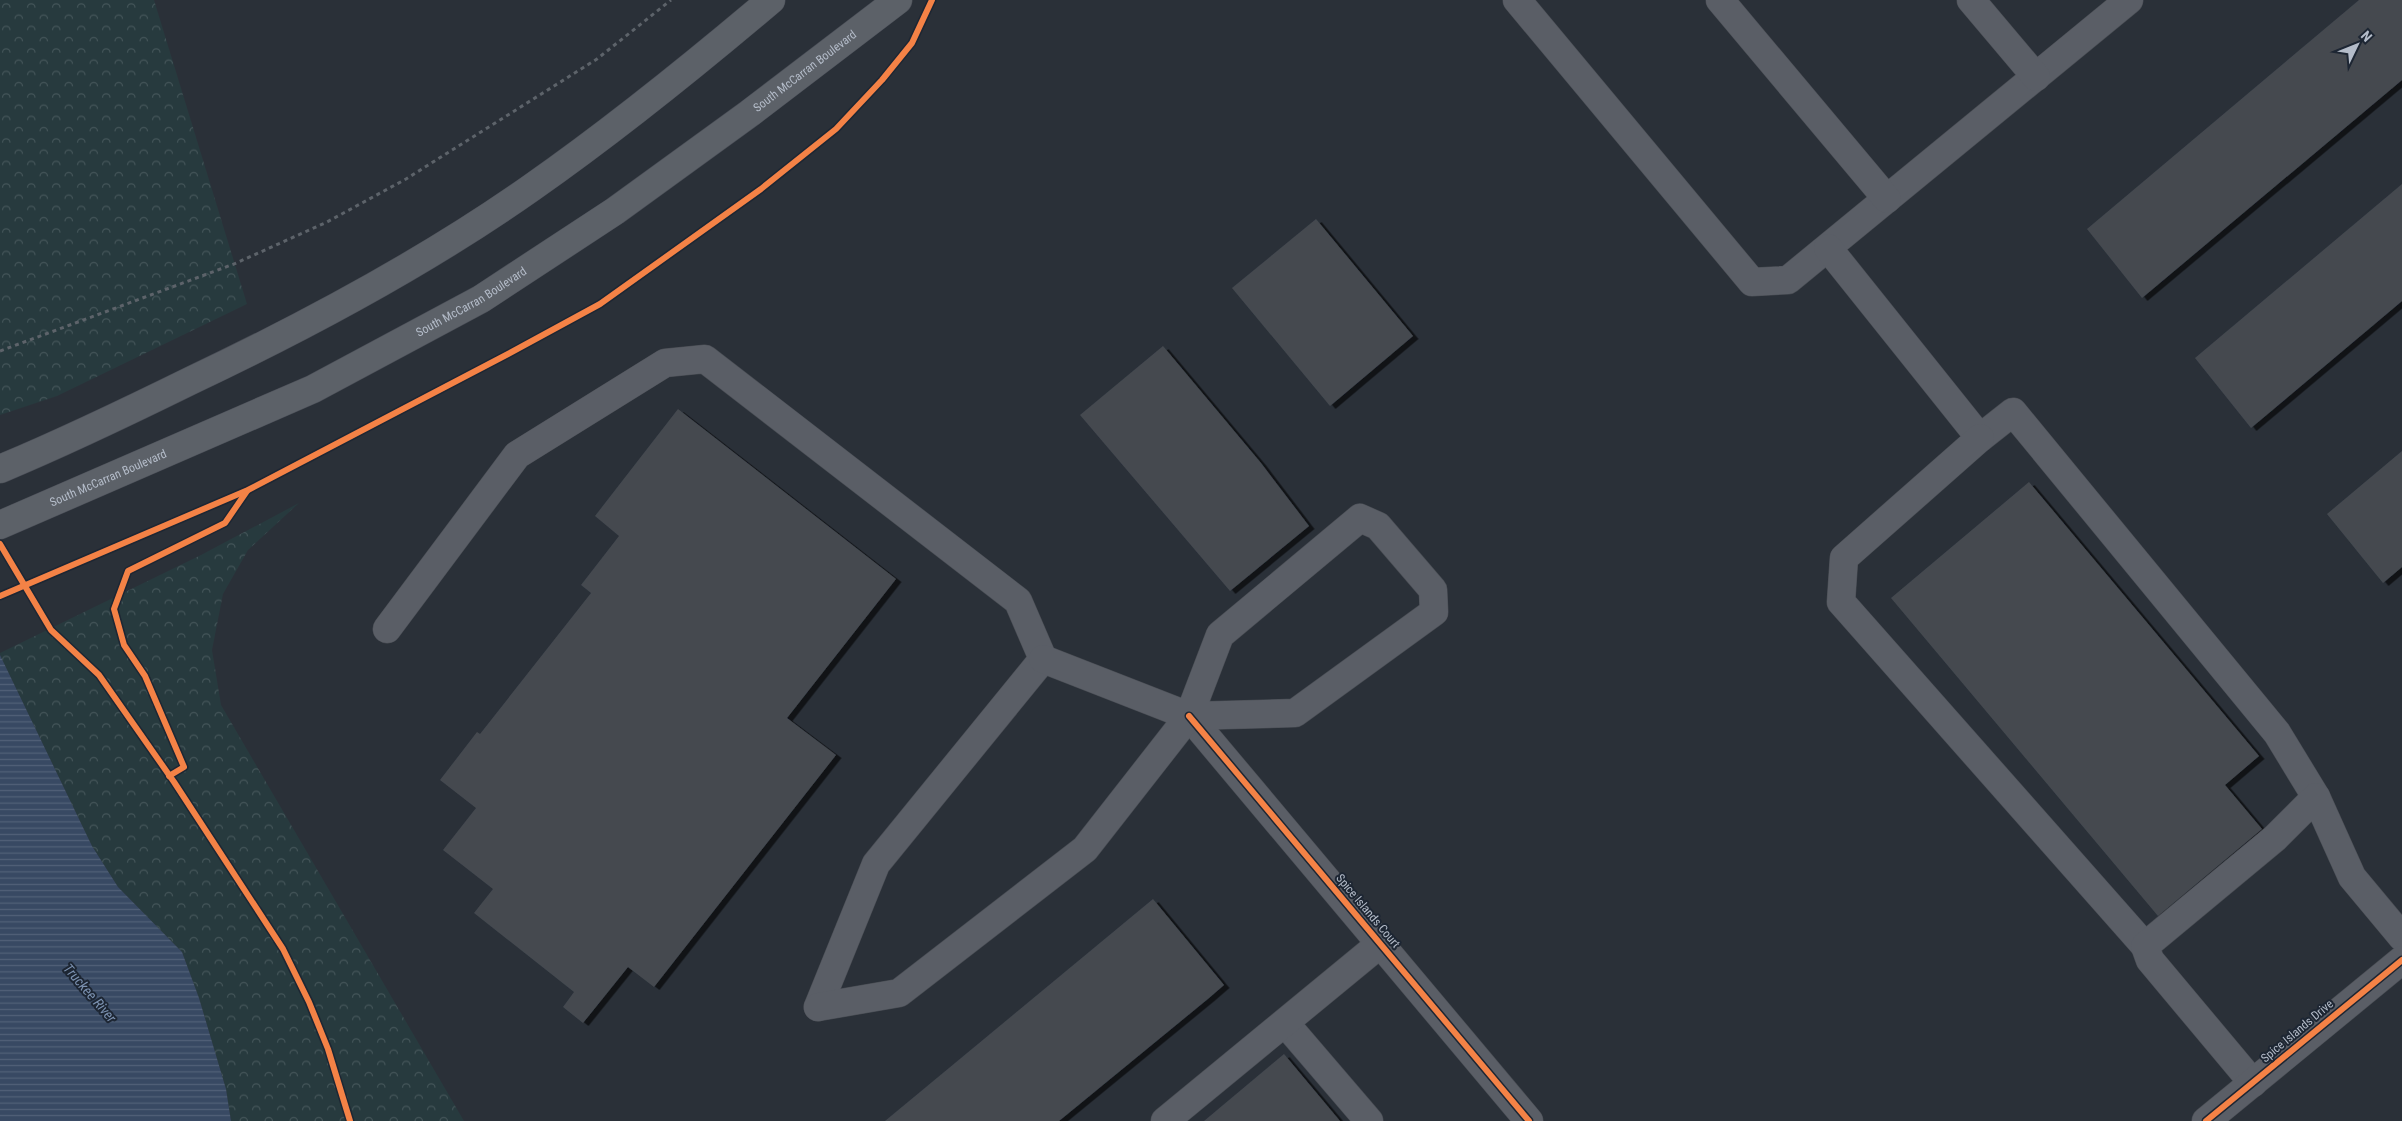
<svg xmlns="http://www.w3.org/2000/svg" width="2402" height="1121" viewBox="0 0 2402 1121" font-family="'Roboto Condensed',sans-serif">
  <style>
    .park { fill: url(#park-crowns) }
    .water { fill: url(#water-rules) }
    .building { fill: #444950; filter: url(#shadow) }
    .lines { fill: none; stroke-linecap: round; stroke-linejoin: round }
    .minor-casing { stroke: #484c53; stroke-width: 29 }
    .major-casing { stroke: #484c55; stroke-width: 29 }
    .path { stroke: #5d636a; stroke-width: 3; stroke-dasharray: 4 4; stroke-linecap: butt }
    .minor { stroke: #5a5e66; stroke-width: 28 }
    .major { stroke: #5c6168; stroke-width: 28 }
    .cycleway-casing { stroke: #1d2633; stroke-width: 9 }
    .cycleway { stroke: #f48246; stroke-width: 6 }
    .labels { text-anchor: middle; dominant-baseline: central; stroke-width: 4; stroke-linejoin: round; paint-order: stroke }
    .street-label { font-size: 12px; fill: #b4bcc9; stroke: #1d2633 }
    .water-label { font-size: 14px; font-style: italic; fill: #7c92b1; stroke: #1d2633 }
  </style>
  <defs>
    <pattern id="park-crowns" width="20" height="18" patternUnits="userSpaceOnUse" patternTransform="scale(1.25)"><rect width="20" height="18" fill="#273a3e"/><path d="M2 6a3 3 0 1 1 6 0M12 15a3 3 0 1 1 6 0" fill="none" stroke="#445559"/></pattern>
    <pattern id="water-rules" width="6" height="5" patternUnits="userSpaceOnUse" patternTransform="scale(1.25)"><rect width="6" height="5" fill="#384963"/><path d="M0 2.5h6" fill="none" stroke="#526178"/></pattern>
    <filter id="shadow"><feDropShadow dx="5.5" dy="3" stdDeviation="0" flood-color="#0009"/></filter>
  </defs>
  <rect width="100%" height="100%" fill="#2a3038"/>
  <!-- park -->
  <g class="park">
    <path d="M0 0H154L247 304 57 396 0 415Z"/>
    <path d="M299 503 248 550 223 594 212 650 221 705 464 1121H231L226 1089 199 998 182 952 118 887 92 846 0 655V653L201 555Z"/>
  </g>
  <!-- water -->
  <path class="water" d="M0 655 92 846 118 887 182 952 199 998 226 1089 231 1121H0Z"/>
  <!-- building -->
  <g class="building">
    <path d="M2359 0H2402V80L2142 298 2087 229Z"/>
    <path d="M2402 184V301L2251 428 2195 358Z"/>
    <path d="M1316 219 1413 336 1330 406 1232 288Z"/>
    <path d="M1163 346 1261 463 1309 526 1230 591 1080 415Z"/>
    <path d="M678 409 896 579 787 718 836 755 654 987 628 967 583 1023 563 1007 574 992 474 913 493 889 443 850 476 808 440 780 477 732 480 734 591 593 581 585 619 536 595 516Z"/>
    <path d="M2402 451V567L2383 583 2327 514Z"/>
    <path d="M2029 482 2259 756 2225 785 2262 829 2158 916 1891 598Z"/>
    <path d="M1153 899 1224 985 1209 998 1059 1121H885Z"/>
    <path d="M1284 1054 1340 1121H1204Z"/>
  </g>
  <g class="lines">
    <!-- minor casing -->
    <g class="minor-casing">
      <g id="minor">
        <path d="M1517 0 1752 282 1788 280 2129 0"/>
        <path d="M1720 0 1887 199"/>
        <path d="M1971 0 2036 77"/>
        <path d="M1828 248 1980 438 2013 412 2277 733 2316 797"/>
        <path d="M1980 438 1844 558 1841 602 2145 946"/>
        <path d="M387 629 517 455 665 363 705 359 1018 601 1043 659 876 864 818 1007"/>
        <path d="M1189 716 1529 1121"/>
        <path d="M818 1007 899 993 1085 849 1189 716 1220 635 1360 518 1378 526 1433 590 1434 612 1295 713 1189 716 1043 659"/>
        <path d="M1285 1023 1369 1121"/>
        <path d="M2253 1083 2150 960 2145 946 2275 838 2316 797 2352 877 2402 937"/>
        <path d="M1165 1121 1380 944"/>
        <path d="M2206 1121 2402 960"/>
      </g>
    </g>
    <!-- major casing -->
    <g class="major-casing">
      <g id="major">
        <path d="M0 469C65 442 127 412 190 381 306 326 426 262 531 188 614 130 693 66 771 0"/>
        <path id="s1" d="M0 525 313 389 481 299 615 211 750 113 898 0"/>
      </g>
    </g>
    <!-- path -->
    <path class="path" d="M0 351 234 264 327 222 406 179 597 59 671 0"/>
    <!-- minor -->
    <use href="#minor" class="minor"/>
    <!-- major -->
    <use href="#major" class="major"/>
    <!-- cycleway casing -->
    <g class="cycleway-casing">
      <g id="cycleway">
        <path d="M0 544 51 630 99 675 174 782 283 949 309 1002 328 1049 350 1121"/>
        <path d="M0 596 248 490 508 354 600 304 761 189 836 129 882 80 912 43 932 0"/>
        <path d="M1189 716 1529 1121"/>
        <path d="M169 776 184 767 145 676 124 645 114 609 128 571 225 523 247 491"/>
        <path d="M2206 1121 2402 960"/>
      </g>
    </g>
    <!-- cycleway -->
    <use href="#cycleway" class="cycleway"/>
  </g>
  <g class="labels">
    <!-- street labels -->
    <g class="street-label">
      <text stroke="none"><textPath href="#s1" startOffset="928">South McCarran Boulevard</textPath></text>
      <text stroke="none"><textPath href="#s1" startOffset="522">South McCarran Boulevard</textPath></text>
      <text stroke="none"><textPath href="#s1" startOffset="118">South McCarran Boulevard</textPath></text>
      <text transform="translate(1368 911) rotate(50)">Spice Islands Court</text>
      <text transform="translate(2297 1031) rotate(-40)">Spice Islands Drive</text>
    </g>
    <!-- water labels -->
    <g class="water-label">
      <text transform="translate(90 993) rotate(49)">Truckee River</text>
    </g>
  </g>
  <!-- north arrow -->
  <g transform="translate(2357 45) rotate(47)" stroke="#1d2633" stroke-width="4" paint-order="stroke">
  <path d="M0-4L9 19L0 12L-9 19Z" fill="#b4bcc9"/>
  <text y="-8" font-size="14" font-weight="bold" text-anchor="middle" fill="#b4bcc9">N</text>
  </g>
</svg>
